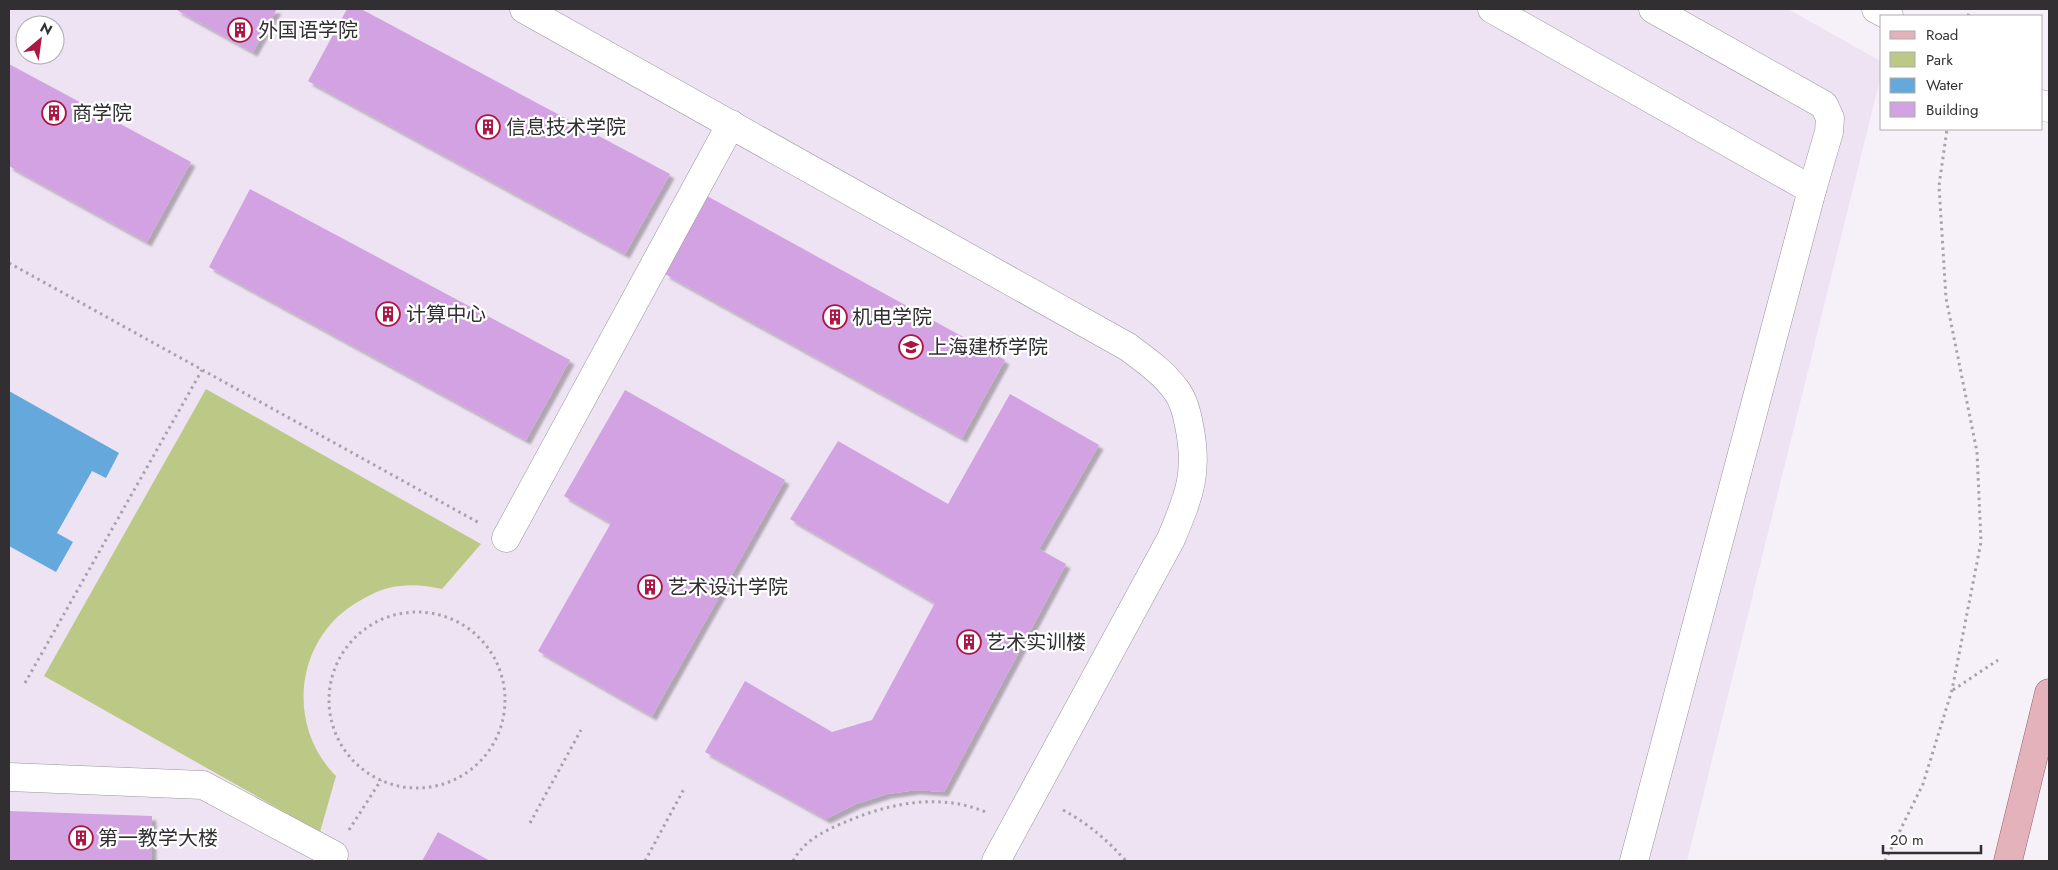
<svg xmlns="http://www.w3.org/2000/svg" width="2058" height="870" viewBox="0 0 2058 870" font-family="Jost,'Noto Sans SC',sans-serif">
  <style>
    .built { fill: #eee3f2; fill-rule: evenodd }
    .green { fill: #bcc986 }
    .water { fill: #64a8dc }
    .building { fill: #d2a2e3; filter: url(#shadow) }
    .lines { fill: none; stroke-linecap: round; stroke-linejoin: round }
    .minor-casing { stroke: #9b959d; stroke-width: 29 }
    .major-casing { stroke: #98636d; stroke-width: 29 }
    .path { stroke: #a7a3a9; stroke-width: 3; stroke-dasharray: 2.5 4; stroke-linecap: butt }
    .minor { stroke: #fff; stroke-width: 28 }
    .major { stroke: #e3b2bb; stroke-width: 28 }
    .labels { text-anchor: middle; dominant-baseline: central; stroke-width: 4.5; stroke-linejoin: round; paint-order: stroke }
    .poi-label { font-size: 20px; fill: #312f32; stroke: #fff; text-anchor: start }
  </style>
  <defs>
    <filter id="shadow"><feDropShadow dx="4.5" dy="4.5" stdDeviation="1" flood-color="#0004"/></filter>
  </defs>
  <rect width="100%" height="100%" fill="#f6f0f8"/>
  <!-- built -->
  <path class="built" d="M9 9H1788L1882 62V71L1687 861H9ZM25 25H55V55H25Z"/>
  <!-- green -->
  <path class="green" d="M206 389 481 544 442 589C428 586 414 584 400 586 386 587 373 593 361 600 296 635 284 724 336 776L320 832 44 676Z"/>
  <!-- water -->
  <path class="water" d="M9 391 119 453 106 478 92 471 57 533 73 542 56 572 9 546Z"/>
  <!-- building -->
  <g class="building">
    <path d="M175 9H277L253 52Z"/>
    <path d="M347 9H361L670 174 625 254 308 81Z"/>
    <path d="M9 64 191 162 147 242 9 166Z"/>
    <path d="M250 189 570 360 526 440 209 267Z"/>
    <path d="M707 196 1005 360 962 438 665 274Z"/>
    <path d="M625 390 785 480 652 716 538 651 611 523 564 496Z"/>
    <path d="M1010 394 1099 445 1039 549 1066 564 944 792 916 790 887 794 856 804 826 819 705 752 745 681 832 732 872 720 935 603 790 519 838 441 948 504Z"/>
    <path d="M9 811 152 816V861H9Z"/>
    <path d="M438 832 490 861H422Z"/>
  </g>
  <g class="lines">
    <!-- minor casing -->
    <g class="minor-casing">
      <g id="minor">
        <path d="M524 9 1128 347C1145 360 1163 372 1176 390 1183 399 1187 414 1189 425 1199 473 1189 496 1171 539L996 861"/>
        <path d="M1492 9 1812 190 1634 861"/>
        <path d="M1653 9 1824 105 1830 118 1829 132 1812 190"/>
        <path d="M1876 9 1889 16"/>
        <path d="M2042 104 2049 108"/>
        <path d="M506 538 731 124"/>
        <path d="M9 777 203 785 334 855 331 861"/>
      </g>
    </g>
    <!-- major casing -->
    <g class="major-casing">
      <path id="major" d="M2008 861 2049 693"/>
    </g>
    <!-- path -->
    <g class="path">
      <path d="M1968 16 1970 9"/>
      <path d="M9 263 481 524"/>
      <circle cx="417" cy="700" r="88"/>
      <path d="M25 683 202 370"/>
      <path d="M1953 690 1998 660"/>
      <path d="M1063 810C1090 825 1106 839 1126 861"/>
      <path d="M530 823 581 730"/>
      <path d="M349 830 381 780"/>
      <path d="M645 861 685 787"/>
      <path d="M793 861C804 841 822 832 843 823 889 803 940 792 988 813"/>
      <path d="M1885 861 1923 784 1952 690 1981 542 1977 452 1946 298 1939 186 1947 129"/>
    </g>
    <!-- minor -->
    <use href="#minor" class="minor"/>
    <!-- major -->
    <use href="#major" class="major"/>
  </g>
  <!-- icons -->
  <defs>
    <g id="building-ring" transform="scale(1.25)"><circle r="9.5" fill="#fff" stroke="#ab1742" stroke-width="1.5"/><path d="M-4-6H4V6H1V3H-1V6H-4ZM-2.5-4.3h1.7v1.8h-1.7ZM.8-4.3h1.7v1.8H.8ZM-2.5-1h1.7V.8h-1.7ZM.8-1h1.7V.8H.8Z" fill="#ab1742"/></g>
    <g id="university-ring" transform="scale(1.25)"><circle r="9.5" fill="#fff" stroke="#ab1742" stroke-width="1.5"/><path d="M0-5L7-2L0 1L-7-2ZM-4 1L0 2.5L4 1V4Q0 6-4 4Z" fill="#ab1742"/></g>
  </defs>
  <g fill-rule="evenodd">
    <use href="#building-ring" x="240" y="30"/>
    <use href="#building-ring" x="54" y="113"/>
    <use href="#building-ring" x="488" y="127"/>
    <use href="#building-ring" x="388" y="314"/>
    <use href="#building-ring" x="835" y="317"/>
    <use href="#university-ring" x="911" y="347"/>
    <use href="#building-ring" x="650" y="587"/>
    <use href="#building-ring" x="969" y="642"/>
    <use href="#building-ring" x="81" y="838"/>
  </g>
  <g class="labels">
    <!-- poi labels -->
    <g class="poi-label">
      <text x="258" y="30">外国语学院</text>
      <text x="72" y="113">商学院</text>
      <text x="506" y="127">信息技术学院</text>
      <text x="406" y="314">计算中心</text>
      <text x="852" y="317">机电学院</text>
      <text x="928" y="347">上海建桥学院</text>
      <text x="668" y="587">艺术设计学院</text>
      <text x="986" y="642">艺术实训楼</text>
      <text x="98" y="838">第一教学大楼</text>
    </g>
  </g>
  <!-- border -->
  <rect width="2058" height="870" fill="none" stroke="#312f32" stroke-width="20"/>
  <!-- legend -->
  <rect x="1880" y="15" width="162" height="115" fill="#ffffff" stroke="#adacad"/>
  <rect x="1890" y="31" width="25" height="8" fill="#e3b2bb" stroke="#adacad"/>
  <text x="1926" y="40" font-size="15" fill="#312f32">Road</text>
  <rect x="1890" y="52" width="25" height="15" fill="#bcc986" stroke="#adacad"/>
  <text x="1926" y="65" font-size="15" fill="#312f32">Park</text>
  <rect x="1890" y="78" width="25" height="15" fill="#64a8dc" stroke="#adacad"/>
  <text x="1926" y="90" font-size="15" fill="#312f32">Water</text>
  <rect x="1890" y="102" width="25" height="15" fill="#d2a2e3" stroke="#adacad"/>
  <text x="1926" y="115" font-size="15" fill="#312f32">Building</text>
  <!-- north arrow -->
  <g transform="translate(40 40) rotate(29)"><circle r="24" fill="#ffffff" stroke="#adacad"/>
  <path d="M0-4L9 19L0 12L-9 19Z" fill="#ab1742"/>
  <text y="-8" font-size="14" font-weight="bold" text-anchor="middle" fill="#312f32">N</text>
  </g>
  <!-- scale -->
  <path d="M1883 845v8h98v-8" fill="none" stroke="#312f32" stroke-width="2.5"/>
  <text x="1890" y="845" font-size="15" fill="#312f32" stroke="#ffffff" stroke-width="4" paint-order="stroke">20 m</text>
</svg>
